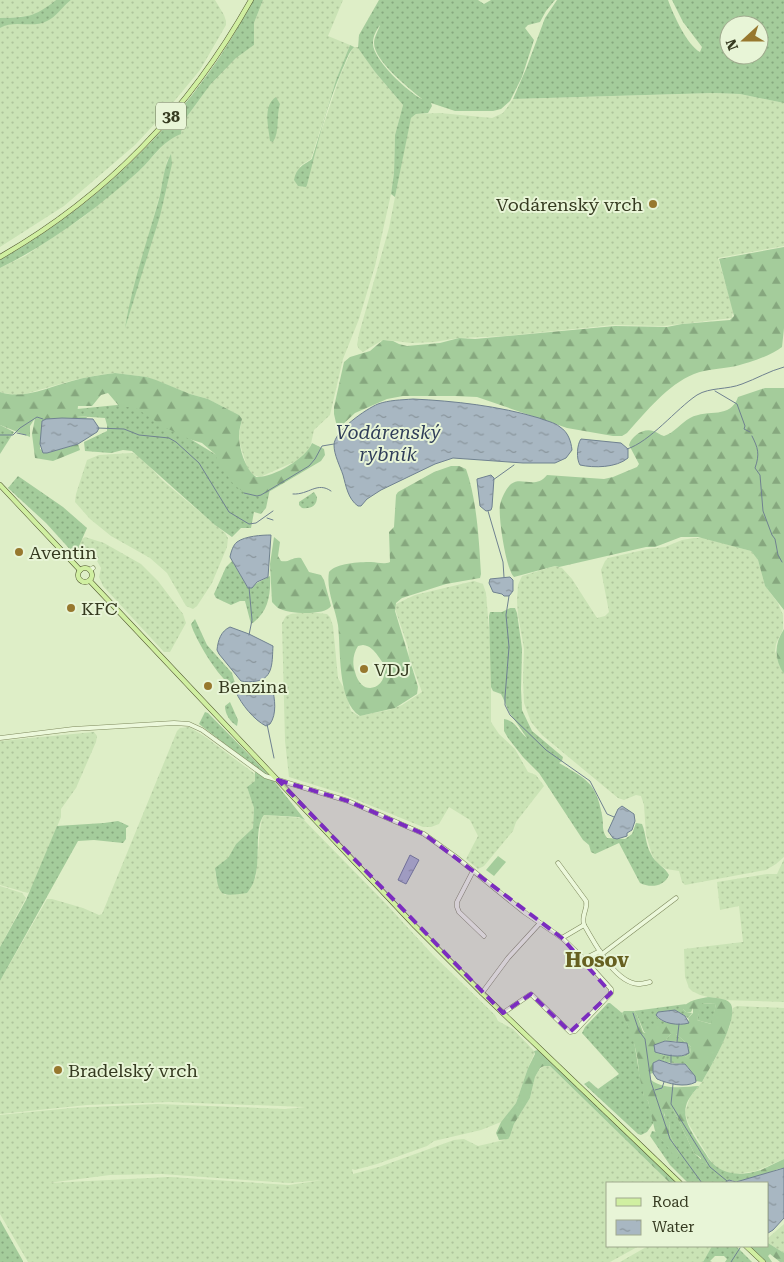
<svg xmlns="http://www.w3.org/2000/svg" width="784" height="1262" viewBox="0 0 784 1262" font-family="'Roboto Serif',serif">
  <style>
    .farmland { fill: url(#farmland-dots); fill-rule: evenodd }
    .grass { fill: url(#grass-dots); fill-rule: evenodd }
    .forest { fill: url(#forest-firs); fill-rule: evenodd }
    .pitch { fill: #a4cc9b }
    .water { fill: url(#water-ripples); stroke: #6f8190 }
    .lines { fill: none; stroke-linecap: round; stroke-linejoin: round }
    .stream { stroke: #6f8190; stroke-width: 1 }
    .minor-casing { stroke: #7e895d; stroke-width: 5 }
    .major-casing { stroke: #515731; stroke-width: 5.5 }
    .minor { stroke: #ecf8db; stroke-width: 4 }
    .major { stroke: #d0efa1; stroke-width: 4.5 }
    .marked { fill: #7b2cbf; fill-opacity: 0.2; stroke: #7b2cbf; stroke-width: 4; stroke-dasharray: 10 6; stroke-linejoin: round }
    .poi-dot { fill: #97782e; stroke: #e8f5d7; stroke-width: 2 }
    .labels { text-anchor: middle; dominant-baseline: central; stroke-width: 4; stroke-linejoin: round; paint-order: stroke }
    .shield { fill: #e8f5d7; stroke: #6b7257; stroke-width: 1 }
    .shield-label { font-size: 16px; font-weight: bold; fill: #353a20 }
    .poi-label { font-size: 18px; fill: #353a20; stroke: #e8f5d7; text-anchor: start }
    .water-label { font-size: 19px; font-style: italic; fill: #303e59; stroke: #e8f5d7 }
    .quarter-label { font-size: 20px; font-weight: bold; fill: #666020; stroke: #e8f5d7 }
  </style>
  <defs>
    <pattern id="farmland-dots" width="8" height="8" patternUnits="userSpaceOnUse" patternTransform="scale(1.25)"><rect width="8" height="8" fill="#cae3b5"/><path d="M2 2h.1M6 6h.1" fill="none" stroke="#aec49b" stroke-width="1.8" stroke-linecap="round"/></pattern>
    <pattern id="grass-dots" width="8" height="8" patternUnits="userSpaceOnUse" patternTransform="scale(1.25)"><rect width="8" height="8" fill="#a4cc9b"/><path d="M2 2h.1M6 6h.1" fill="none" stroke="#86a77e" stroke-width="1.8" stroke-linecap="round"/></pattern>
    <pattern id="forest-firs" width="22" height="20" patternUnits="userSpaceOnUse" patternTransform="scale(1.25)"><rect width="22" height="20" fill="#a4cc9b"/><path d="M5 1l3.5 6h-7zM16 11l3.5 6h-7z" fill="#86a77e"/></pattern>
    <pattern id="water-ripples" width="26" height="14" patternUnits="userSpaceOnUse" patternTransform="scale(1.25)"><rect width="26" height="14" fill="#a8b7c2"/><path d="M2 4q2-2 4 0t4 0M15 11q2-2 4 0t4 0" fill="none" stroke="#8a969d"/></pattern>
  </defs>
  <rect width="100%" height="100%" fill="#deeec7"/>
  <!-- farmland -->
  <g class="farmland">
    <path d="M0 0H56L42 11 31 16 0 18Z"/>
    <path d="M71 0H215L224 15 226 21V25L200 70 162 116 135 145 64 206 0 247V28L9 23 36 24 50 19Z"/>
    <path d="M263 0H343L328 36 350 45 336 80 311 159 300 166 302 188 340 76 353 47H358L375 72 403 105 395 135 394 173 391 194 375 266 359 319 343 359 330 415 314 430 310 448 301 459 260 477 253 475 247 467 240 444 239 434 242 419 239 415 208 399 190 394 147 377 115 373 99 375 74 380 25 394 14 395 0 392V268L25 256 82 218 139 171 169 139 182 132 183 122 210 85 236 58 254 45V23ZM171 155 150 244 126 324 137 278 160 194 167 161Z"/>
    <path d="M713 93 740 94 784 103V246L718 258 733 309 732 318 664 326 613 325 505 336 459 338 434 342 411 343 387 340 381 341 363 352 359 349 357 345 359 334 389 228 409 125 411 118 416 114 440 113 492 118 503 113 513 99Z"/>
    <path d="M131 453 137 454 144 460 162 480 225 533 228 538 227 547 212 583 197 606 193 609 186 606 167 573 150 558 111 536 90 519 75 502 76 494 87 460 99 455Z"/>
    <path d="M85 537 104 543 141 564 158 581 183 614 186 623 170 652H164L103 586 99 577 101 568 97 561 94 559 85 560 79 556 77 552 79 545 81 540Z"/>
    <path d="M694 538H704L751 551 758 560 765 586 778 603 783 615V629L776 644 775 651 784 674V857L776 864 766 870 685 885 682 882 679 871 666 869 657 863 652 855 646 835 644 805 641 796 636 795 624 800 618 798 542 735 531 722 524 703 523 679 524 649 518 615 517 601 518 585 522 576 555 566 562 568 572 579 597 618 605 616 609 612 601 570 605 561 608 558 648 549 665 547 682 540Z"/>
    <path d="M474 581 483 584 486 593 491 653V722L499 734 515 749 528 772 536 775 544 786 516 822 513 831 484 866 478 869 466 859 478 836 470 820 449 807 439 824 431 827H423L340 793 289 777 285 741 282 623 286 616 291 614 307 612 327 614 330 617 333 626 338 678 345 690 351 711 359 716 389 710 402 705 422 692 409 657 408 647 395 609 396 604 415 595Z"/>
    <path d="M189 727 204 736 255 774V781L247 787 254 808 253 828 236 844 228 858 215 871 217 881 225 895 246 893 250 889 256 876 260 829 262 819 264 815 302 818 388 906 433 955 495 1015 498 1021 513 1029 535 1052 528 1068 516 1103 501 1122 481 1130 434 1141 427 1146 377 1164 355 1170 352 1169 353 1174 379 1167 454 1140 464 1139 478 1146 504 1140 510 1136 514 1124 530 1098 535 1077 539 1070 544 1066H550L670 1183H608V1246H639L610 1262H28L0 1214V1115L71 1108 157 1104 285 1109 306 1107 169 1102 87 1105 0 1114V981L47 899H52L83 908 99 915 102 914 177 731 180 728ZM162 1174 289 1183 323 1180 289 1185 170 1177 48 1183 110 1175Z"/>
    <path d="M94 732 97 736 96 742 76 788 61 809V817L32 888 28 893 0 885V741Z"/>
    <path d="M784 859V1002L722 1000 700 995 692 991 689 988 685 977 684 949 743 942 739 906 720 910 717 882 767 874H777Z"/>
    <path d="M0 886 22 893 26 898 0 947Z"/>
    <path d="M737 1006 784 1008V1159L756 1171 736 1174 722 1171 714 1166 688 1123 685 1112 690 1097 702 1082 715 1059 730 1026 733 1008Z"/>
    <path d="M784 1224V1253L768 1243V1238Z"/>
    <path d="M648 1246H712L703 1262H620Z"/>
  </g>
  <!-- grass -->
  <g class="grass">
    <path d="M56 0H71C63 6 56 17 47 21 32 29 15 19 0 28V18C28 17 33 18 56 0Z"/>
    <path d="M253 0H263L254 23V45L236 58 210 85 183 122 181 134C161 142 154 157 139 171 96 209 51 243 0 268V260C106 200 198 108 253 0Z"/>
    <path d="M379 0H478L484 4 491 0H555L546 11 540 22 528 25 525 28 534 40 522 77 510 101 501 109 493 111H455L431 103 432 106 428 113 416 114 411 118 395 197 391 194 394 173 395 135 403 105 375 72 358 48 359 35ZM380 25C379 29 374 37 374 43 374 61 409 88 422 99 408 92 372 59 373 43 373 36 376 31 380 25Z"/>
    <path d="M557 0H668C673 14 687 45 700 52L702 47 683 22 672 0H784V103L740 94 713 93 513 99 526 69 545 18ZM729 25H759V55H729Z"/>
    <path d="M350 45 354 47C348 53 346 62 342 70 326 107 317 146 307 185L306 187 298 186 294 180C296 168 303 165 312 159L336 80Z"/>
    <path d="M276 97 280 104C276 116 280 132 273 142L270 141C269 128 262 106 276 97Z"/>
    <path d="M171 154 172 164 160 216 125 328C132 284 147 242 159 199 163 184 163 168 171 154Z"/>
    <path d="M126 400C174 429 223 458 270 489L266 508 261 514 254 512 251 528H241L232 537 215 525 132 451 123 450 111 453 85 451 84 442 107 431V425L105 418 77 416V409L117 405Z"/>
    <path d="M0 425 14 432 0 454Z"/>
    <path d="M18 476 63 507 87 528 75 555 46 523 8 488Z"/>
    <path d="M314 492 317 497C317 506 311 509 302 508L299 505V502Z"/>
    <path d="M232 561 248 588 270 576C271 595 268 613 251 624L245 601H240L231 605 216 598 214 594 226 567Z"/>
    <path d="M510 608H515L517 613 522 649 521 689 522 710 532 731 563 757 562 761 559 763C586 779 596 782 602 815 604 824 601 830 607 838L625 839 632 834 636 823 642 824C646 833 645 843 651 854 655 863 665 867 669 875 664 887 650 888 640 883L619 843 595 854 591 852 589 845 583 840 539 773 523 757 508 738 504 731V719C516 721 518 731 527 738L509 712 503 698 501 694 493 691 491 687 489 616 490 612H502Z"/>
    <path d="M195 619 207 645 232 673 235 683 232 685C220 681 194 637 191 624Z"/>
    <path d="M230 702 238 720 237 726C230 722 225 714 225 706Z"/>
    <path d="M205 712 208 713 268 774H264L199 724Z"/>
    <path d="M255 771 274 781 305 820 299 817 264 815C251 832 266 872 247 893 219 897 219 896 215 868L228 858 236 844 253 828 254 808 247 787 255 781Z"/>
    <path d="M118 821 129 826 126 828V839L123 843 94 840 78 841 0 981V947L26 900 57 826 104 823Z"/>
    <path d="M608 1003H610L622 1013 633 1035 640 1078 643 1087V1095L648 1101 654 1122 647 1132 641 1135 638 1134 584 1084 589 1081 598 1089 619 1074 582 1033 585 1027Z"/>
    <path d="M701 1003 716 1004 712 1024 697 1020Z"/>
    <path d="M686 1004 683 1009 686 1012 692 1013 688 1018 675 1010 658 1012 657 1017 662 1021 683 1024V1026L646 1033 644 1032 637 1015 634 1011Z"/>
    <path d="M671 1034H676L691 1047 690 1054 685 1057V1064L664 1062 665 1056 655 1052 663 1054 685 1056 677 1041H665Z"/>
    <path d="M668 1108 673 1109 675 1113 694 1153 706 1164 709 1159C721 1176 742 1176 761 1170V1176L735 1182 732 1180 724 1183H688L670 1165 650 1136 652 1131 657 1132 662 1140 679 1154 669 1133 670 1123 665 1118 664 1111Z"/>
    <path d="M0 1220 23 1261V1262H0Z"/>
    <path d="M712 1246H736L752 1262H725L727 1259 724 1256H715L710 1261 712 1262H703Z"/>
  </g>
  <!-- forest -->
  <g class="forest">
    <path d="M784 247V328L782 347C772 355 749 363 736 366 722 369 707 369 694 374 667 385 647 411 627 433L622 436H613L567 428 477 397 455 396H403L387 399 355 413 340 427H337L334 414V407L344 362 350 357 370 351 383 340 393 341 399 344 407 346 440 343 459 338 475 339 615 326 667 327 682 324 730 320 734 316 719 259Z"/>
    <path d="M115 373 147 377 156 380 190 394 208 399 239 415 242 419C241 424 239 430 239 435 239 448 245 469 256 477 272 478 306 459 312 443L324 449 325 455 321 461 272 490 262 495 249 496 234 485 219 464 215 454 202 443 189 439 164 427 136 408 119 406 108 393 101 395 92 406H78L77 416 87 417 86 419 56 418 42 421 40 449 47 453 78 444 80 450 53 461 35 458 32 434 35 418 30 426V437L0 425V392C24 400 49 387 72 381 86 377 100 375 115 373Z"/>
    <path d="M765 388H784V610L765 586 758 560 751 551 698 537H681L655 547H646L559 567 555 566 514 577C506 570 498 516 500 505 501 499 506 488 511 484 522 476 535 490 547 475L604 479 613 477 637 467 639 464 629 445C632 436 643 428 653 431 657 432 660 435 664 436 674 433 681 423 690 418 709 408 730 420 738 397Z"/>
    <path d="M451 466H459L466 469C477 500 479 541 481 574L480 578 446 584 402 598 396 603 395 611 418 687 417 694 395 708 360 716C337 702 341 649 338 625 335 608 326 590 329 572 336 563 359 562 371 562 378 562 383 565 390 562L389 532 394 527 396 495 398 492 434 472ZM363 645C370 646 374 650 378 656 380 659 383 662 384 666 389 687 362 700 355 672 352 663 353 654 358 646Z"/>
    <path d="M274 537 280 542 278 556 281 561C289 563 293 556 301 558L309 572 321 575 324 580 331 606C325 616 288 614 278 608 277 607 274 604 272 602L270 564Z"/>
    <path d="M784 629V674C774 659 774 644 784 629Z"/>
    <path d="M708 997C714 998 726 998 730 1003 741 1016 710 1068 702 1082L696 1081 685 1064V1057L690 1054 691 1047 676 1034H671L665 1041 659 1043 655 1052 665 1056 664 1062 658 1060 653 1063V1073L650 1074 651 1080C664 1090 684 1087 699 1086 694 1092 688 1098 686 1106 681 1123 701 1145 709 1159L706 1164 701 1163V1158L694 1153 673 1109H666L664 1115 670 1123 669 1133 679 1154 677 1160 655 1131 648 1101 643 1097C644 1088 640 1082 639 1074 638 1052 632 1033 622 1013L624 1011H634L637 1015 643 1032 645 1033C658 1016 674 1035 689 1020L688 1018 693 1013V1008L691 1012H686L682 1008C689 1000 698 999 708 997ZM702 1003 716 1004 711 1024 697 1020Z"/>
    <path d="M538 1050 677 1183H670L550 1066H544L540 1068 535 1077 530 1098 514 1124 510 1136 508 1139 499 1140 496 1133 501 1122 516 1103 528 1068 535 1054 534 1051Z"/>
    <path d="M784 1159V1168L778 1169 761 1176V1170Z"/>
    <path d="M768 1243 784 1253V1262H780L770 1254 768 1256 772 1262H766L749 1246H768Z"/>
  </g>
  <!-- pitch -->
  <path class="pitch" d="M498 856 506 862 494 876 486 870Z"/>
  <!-- water -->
  <g class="water">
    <path d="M413 399C455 401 499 406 539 418 546 421 554 422 560 427 568 432 571 441 572 450L566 458 555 463H523L453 458 435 464 381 490 367 499 361 506H358C348 499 346 486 343 475 340 466 334 455 334 445 334 431 366 409 378 404 389 400 401 400 413 399Z"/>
    <path d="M62 418 93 419 99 428 97 432 78 444 47 453H43L40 444 42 421 46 419Z"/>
    <path d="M581 439 621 443 628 449V458C616 468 594 468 580 465 576 459 577 444 581 439Z"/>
    <path d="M491 475 494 478 492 507 491 510 486 511 480 506 477 480V479Z"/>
    <path d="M271 535 268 577 257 582 252 588H248L230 557C231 552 233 545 237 542 245 536 262 535 271 535Z"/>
    <path d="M510 577 513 580V591L509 596H504L502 594 493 592 489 583 490 579Z"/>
    <path d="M230 627 249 634 273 646C272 660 274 678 257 681 251 682 246 682 241 681L219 654 217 650C218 640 221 631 230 627Z"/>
    <path d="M261 685H268L272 687C275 699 277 714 270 724L266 726C254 720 241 704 236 692L238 689Z"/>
    <path d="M622 806 634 814 635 821 632 830 627 833V836L617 839 613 838 608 831 618 809Z"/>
    <path d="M410 855 419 860 406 884 398 880Z"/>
    <path d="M675 1010 685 1016 689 1023C679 1026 662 1024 656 1015L658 1012Z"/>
    <path d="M665 1041 687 1043 689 1053C681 1059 665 1055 655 1052L654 1045Z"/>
    <path d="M659 1060 671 1064H685L695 1076 696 1082C685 1088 669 1084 657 1079L653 1073V1063Z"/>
    <path d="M784 1168V1218L773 1230 768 1233V1183H724L729 1180 736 1182Z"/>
  </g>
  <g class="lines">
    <!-- stream -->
    <g class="stream">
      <path d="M715 391 737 404 745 426 744 429 750 432"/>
      <path d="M97 428 124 429 139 435 169 438 176 442 199 463 229 512 249 524 256 523 273 511"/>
      <path d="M17 433 26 435"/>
      <path d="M0 435H13L20 428 37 417 43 419"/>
      <path d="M752 436C758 448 760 454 755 468L760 475 763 511 772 535 775 539 778 555 782 562"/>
      <path d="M627 449C650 442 676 409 697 395 710 387 727 390 742 384 756 379 769 371 784 367"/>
      <path d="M493 480 514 465"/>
      <path d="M244 493 257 496 261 495 309 466 315 459 322 446 334 444"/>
      <path d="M293 494C309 495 317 481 331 491"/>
      <path d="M488 511 503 562 504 577"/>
      <path d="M267 518 273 520"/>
      <path d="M249 587 252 620 249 635"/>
      <path d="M509 596 506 615 509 647 505 697V705L510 715 546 750 590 781 607 814 614 817"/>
      <path d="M267 724 274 758"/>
      <path d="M633 1013 639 1031 645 1039 651 1082 670 1139 702 1183"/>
      <path d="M677 1042 679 1024"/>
      <path d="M671 1055V1063"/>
      <path d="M673 1084 671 1104 710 1167 727 1181"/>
      <path d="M655 1090 662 1088 664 1082"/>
      <path d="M731 1262 740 1248"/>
    </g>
    <!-- minor casing -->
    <g class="minor-casing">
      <g id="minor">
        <path d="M90 570 93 568"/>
        <path d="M0 738 73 729 174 723 189 724 202 730 265 776 348 801 424 834 456 857 524 912 562 938 584 959 611 989V993L575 1031 570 1032 531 994 503 1013"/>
        <path d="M558 863 586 901C588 910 581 914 584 925 595 943 614 982 638 984 642 984 646 983 650 982"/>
        <path d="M473 871 457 902V907L459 912 484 936"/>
        <path d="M562 938 584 925"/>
        <path d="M602 954 676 898"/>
        <path d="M584 959 600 951"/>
        <path d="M482 993 508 958 540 923"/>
      </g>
    </g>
    <!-- major casing -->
    <g class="major-casing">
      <g id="major">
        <path d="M0 257C107 196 191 107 251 0"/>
        <path d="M0 485 80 570"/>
        <circle cx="85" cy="575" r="7"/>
        <path d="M90 581 415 926 482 993 680 1183"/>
        <path d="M746 1246 763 1262"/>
      </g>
    </g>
    <!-- minor -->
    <use href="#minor" class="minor"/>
    <!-- major -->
    <use href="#major" class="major"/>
  </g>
  <!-- marked area -->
  <path class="marked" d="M278 780 348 801 424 834 562 938 611 993 570 1032 531 994 503 1013Z"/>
  <!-- markers -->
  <g class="poi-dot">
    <circle cx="653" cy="204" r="5"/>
    <circle cx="19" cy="552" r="5"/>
    <circle cx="71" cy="608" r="5"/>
    <circle cx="364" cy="669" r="5"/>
    <circle cx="208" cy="686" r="5"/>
    <circle cx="58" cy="1070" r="5"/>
  </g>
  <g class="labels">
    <!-- shield labels -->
    <rect class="shield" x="156" y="102.5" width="30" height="27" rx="4"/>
    <g class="shield-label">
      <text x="171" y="116">38</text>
    </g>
    <!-- poi labels -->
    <g class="poi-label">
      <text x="643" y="204" text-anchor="end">Vodárenský vrch</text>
      <text x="29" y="552">Aventin</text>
      <text x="81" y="608">KFC</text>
      <text x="374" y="669">VDJ</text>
      <text x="218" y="686">Benzina</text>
      <text x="68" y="1070">Bradelský vrch</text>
    </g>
    <!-- water labels -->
    <g class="water-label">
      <text x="388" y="432">Vodárenský<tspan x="388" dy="22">rybník</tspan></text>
    </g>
    <!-- quarter labels -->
    <g class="quarter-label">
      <text x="597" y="960">Hosov</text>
    </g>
  </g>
  <!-- legend -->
  <rect x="606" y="1182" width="162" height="65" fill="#e8f5d7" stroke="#a0aa8e"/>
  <rect x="616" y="1198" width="25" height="8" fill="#d0efa1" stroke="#a0aa8e"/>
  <text x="652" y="1207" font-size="15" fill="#353a20">Road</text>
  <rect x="616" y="1220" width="25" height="15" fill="url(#water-ripples)" stroke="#a0aa8e"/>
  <text x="652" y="1232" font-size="15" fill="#353a20">Water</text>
  <!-- north arrow -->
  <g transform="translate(744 40) rotate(249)"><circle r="24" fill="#e8f5d7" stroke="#a0aa8e"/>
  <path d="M0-4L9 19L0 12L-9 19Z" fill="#97782e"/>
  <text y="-8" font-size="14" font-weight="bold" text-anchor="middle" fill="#353a20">N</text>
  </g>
</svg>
